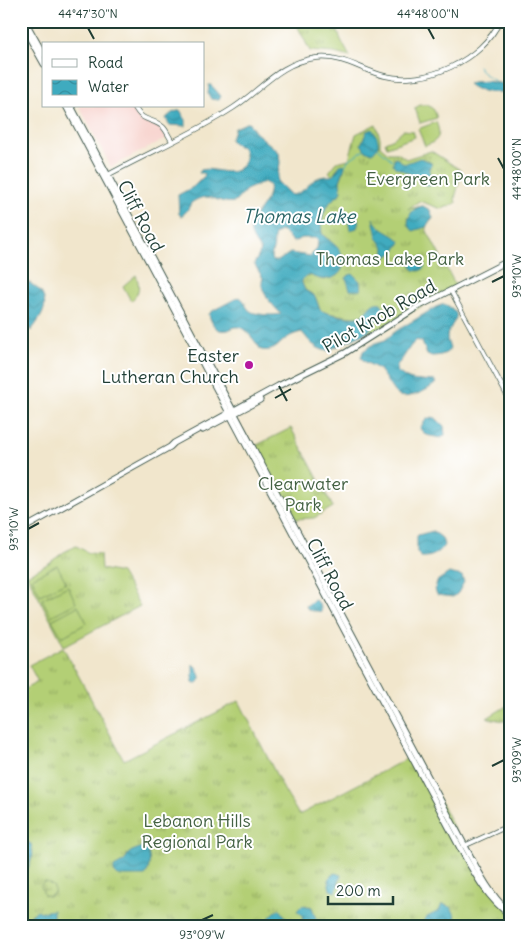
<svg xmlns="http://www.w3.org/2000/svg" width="531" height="948" viewBox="0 0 531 948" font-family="Delius,sans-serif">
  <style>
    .built { fill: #f7d0ca }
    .grass { fill: url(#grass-tufts); stroke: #698654 }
    .wetland { fill: url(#wetland-marsh); stroke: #698654 }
    .pitch { fill: #b3cf75; stroke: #698654 }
    .water { fill: url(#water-waves); stroke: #2f747a; fill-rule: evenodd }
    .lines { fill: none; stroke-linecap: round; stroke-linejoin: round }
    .stream { stroke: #3fabbf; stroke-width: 1 }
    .minor-casing { stroke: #3e564b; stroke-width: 5.5 }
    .major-casing { stroke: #3e564b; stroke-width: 7 }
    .minor { stroke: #fff; stroke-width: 4 }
    .major { stroke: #fff; stroke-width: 5 }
    .ticks { fill: none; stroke: #1f3d34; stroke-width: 2 }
    .poi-dot { fill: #b5179e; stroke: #fff; stroke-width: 2 }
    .labels { text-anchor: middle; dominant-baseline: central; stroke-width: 4; stroke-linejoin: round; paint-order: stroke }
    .park-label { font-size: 18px; fill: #446244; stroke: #fff }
    .street-label { font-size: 18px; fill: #1f3d34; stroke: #fff }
    .poi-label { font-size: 18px; fill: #1f3d34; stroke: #fff; text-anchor: end }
    .water-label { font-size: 19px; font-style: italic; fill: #2a6465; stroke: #fff }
    .neatline { fill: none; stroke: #1f3d34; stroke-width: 2 }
    .ticks-label { font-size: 12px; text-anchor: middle; fill: #1f3d34 }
  </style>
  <defs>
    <pattern id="grass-tufts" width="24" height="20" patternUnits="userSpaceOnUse" patternTransform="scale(1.25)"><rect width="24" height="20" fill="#b3cf75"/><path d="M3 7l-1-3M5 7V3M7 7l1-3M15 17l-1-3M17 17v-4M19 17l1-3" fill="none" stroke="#91a961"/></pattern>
    <pattern id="wetland-marsh" width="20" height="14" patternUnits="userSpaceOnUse" patternTransform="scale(1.25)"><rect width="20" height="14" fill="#b3cf75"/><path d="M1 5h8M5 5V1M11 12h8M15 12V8" fill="none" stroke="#91a961"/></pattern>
    <pattern id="water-waves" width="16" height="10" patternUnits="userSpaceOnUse" patternTransform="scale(1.25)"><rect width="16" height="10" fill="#3fabbf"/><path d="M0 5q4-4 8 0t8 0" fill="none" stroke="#348c9c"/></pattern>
  </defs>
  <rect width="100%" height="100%" fill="#fff"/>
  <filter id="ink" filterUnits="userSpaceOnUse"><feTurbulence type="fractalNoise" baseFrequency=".02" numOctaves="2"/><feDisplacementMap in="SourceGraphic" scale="10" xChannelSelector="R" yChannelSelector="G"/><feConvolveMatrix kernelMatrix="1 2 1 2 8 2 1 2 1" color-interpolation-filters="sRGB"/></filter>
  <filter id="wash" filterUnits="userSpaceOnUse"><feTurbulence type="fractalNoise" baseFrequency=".0096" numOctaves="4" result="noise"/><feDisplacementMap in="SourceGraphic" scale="20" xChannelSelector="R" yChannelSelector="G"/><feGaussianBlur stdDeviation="1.12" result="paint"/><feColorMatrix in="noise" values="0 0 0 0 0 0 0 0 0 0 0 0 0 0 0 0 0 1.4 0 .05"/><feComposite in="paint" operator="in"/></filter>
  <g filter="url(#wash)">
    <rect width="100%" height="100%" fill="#f1e6cc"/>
    <!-- built -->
    <path class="built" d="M79 106H130L138 118 160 128 167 138 111 167Z"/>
    <!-- grass -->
    <g class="grass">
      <path d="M295 21H334L341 40 350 57 334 53 310 51Z"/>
      <path d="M376 124 380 138V146L388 153H398L406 159 431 151 462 171 455 198 456 203 442 209 419 201 408 209 423 206 433 218 426 227 427 231 457 288 433 299 371 337 368 332 384 308H369C361 320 353 317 340 315 331 313 329 315 320 310L315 296 305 290 301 281 305 277 311 275 323 280 329 278 330 240C312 232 324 212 331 200 336 191 340 181 344 171L338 167 333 176 329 172 337 162 349 159 356 134Z"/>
      <path d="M403 130 413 131 415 137 387 147 385 142 394 138Z"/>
      <path d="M291 428 333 507 314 518 294 519 255 446Z"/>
      <path d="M76 546 89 553 100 554 101 569 121 573 140 606 64 646 27 575 49 563 64 552Z"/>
      <path d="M63 647 124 760 239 701 284 790 299 815 414 755 442 805 472 865 490 889 510 910V927H21V691L38 682 29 665Z"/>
      <path d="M510 704V722L487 718Z"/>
    </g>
    <!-- wetland -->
    <path class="wetland" d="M43 882H47L54 887V893L49 896 44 895 41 886Z"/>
    <!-- pitch -->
    <g class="pitch">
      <path d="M420 105H428L434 110 437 118 420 123 415 108Z"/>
      <path d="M436 122C442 136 438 141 425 146L418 129Z"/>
      <path d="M136 275C140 286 140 293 131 301L123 286Z"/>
      <path d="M57 565 66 582 40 595 32 578Z"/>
      <path d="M68 586 76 603 51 616 42 599Z"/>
      <path d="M78 606 87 623 62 637 52 620Z"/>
    </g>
    <!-- water -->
    <g class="water">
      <path d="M488 81 504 84 505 88 502 92C490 93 477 92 468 84L472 82Z"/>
      <path d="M209 85H211L221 96 219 100 211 99 208 94Z"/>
      <path d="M180 110 186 120V126L169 125 166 118 172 113Z"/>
      <path d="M246 123H249L255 132 279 152 280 163 277 181 290 194 293 195C314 188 307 175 333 176L340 165 344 164 345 167 340 181 341 191 339 195 331 201 324 212 321 225 322 234C328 241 337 244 341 253 351 275 327 286 310 275L305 277 301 281 305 290 315 296 320 310C327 314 351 319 359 317 368 314 370 300 381 303L384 308 368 332 327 351C315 349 309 341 302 332 297 333 291 335 287 338 277 345 276 352 261 350 257 344 247 329 239 327 234 326 232 329 228 330 216 333 211 323 209 314L214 310 239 297C246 300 244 305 249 310 253 315 275 316 281 314 273 305 258 291 263 278L254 264 261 251C258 246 253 241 251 234 246 216 273 203 269 185L264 182 246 190 235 202C216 205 211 189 191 203 188 209 187 212 181 216L179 214 178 195 193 187 205 175 204 173H199L201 170C215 166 234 181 244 162 245 160 246 154 244 151 242 145 233 146 230 139L235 128ZM281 231C286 233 288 238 293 242L302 238H315L318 241 317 249 310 256 290 253 278 261H272C270 256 272 255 273 249 275 243 272 239 276 233Z"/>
      <path d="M372 129C378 137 382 146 372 153L365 150 361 144 367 131Z"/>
      <path d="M394 158H396L404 164 420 158 430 162 432 164C424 172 434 176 434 184L428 186 415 176 395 167 393 164Z"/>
      <path d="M423 206 430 210 433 218 426 227 413 231 408 225C408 215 413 207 423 206Z"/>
      <path d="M352 215H356L359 221 357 228 350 230 348 220Z"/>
      <path d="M373 218C381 233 393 232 401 242L395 251 385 258 384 257 385 249 377 237Z"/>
      <circle cx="418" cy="264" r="7"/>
      <path d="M353 274 360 281 361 290H350L346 278 349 275Z"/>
      <path d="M23 283H30C34 286 40 290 42 294 50 308 38 321 31 331L23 319 22 311 27 306 25 302 21 303V284Z"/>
      <path d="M444 304C468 315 450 321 447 337 447 341 449 345 450 349 446 355 438 356 430 356L427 355 422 342 417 340C408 346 405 358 397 365 396 372 398 372 402 375 413 384 422 379 435 381L436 383C429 390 405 402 396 394 390 388 386 378 380 371 375 365 367 365 361 358L363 351 375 343 385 340 396 331 436 307Z"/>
      <path d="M432 417 436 418 444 426 445 435 441 438 426 435 420 429C423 423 425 419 432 417Z"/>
      <path d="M433 531 442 538 444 545C440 553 431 558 421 557L417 552V536L418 535Z"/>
      <path d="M449 573 462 576 464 582 458 593 453 597 437 595 435 589 437 581Z"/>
      <path d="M314 600C319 601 322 608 321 612 316 609 309 614 306 606Z"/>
      <path d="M193 664 196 667 201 678 199 682 195 684 193 683Z"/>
      <path d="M21 839 31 844 33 855 21 887Z"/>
      <path d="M145 846C151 855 151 867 145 876H118L114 872V867L123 862 126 859 128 854 132 851Z"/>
      <path d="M335 873 341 875 336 892 330 890 328 879Z"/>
      <path d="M442 904 451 907 456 917H454L463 927H418L427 917 439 911Z"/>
      <path d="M302 905 312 907 316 919 326 927H299L304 916 297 911Z"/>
      <path d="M280 909 287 919 289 927H259C268 923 270 913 280 909Z"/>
      <path d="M37 910 42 912 53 910V918L47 927H21L23 922Z"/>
    </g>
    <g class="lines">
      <!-- stream -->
      <g class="stream">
        <path d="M478 66 486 76 495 81"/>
        <path d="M377 147 392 160"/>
        <path d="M345 166 348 160 364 150"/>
      </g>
    </g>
  </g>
  <g filter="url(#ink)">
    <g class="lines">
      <!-- minor casing -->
      <g class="minor-casing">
        <g id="minor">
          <path d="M134 106C143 124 152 117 163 127 167 131 169 137 172 141"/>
          <path d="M106 176C148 153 193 134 233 108 261 90 280 62 316 58 344 55 360 70 385 76 426 86 482 60 500 21"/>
          <path d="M451 291 510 401"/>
          <path d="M464 846 510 825"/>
        </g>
      </g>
      <!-- major casing -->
      <g class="major-casing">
        <g id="major">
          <path d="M25 21 44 55"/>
          <path d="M21 23 44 64"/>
          <path d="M66 106 460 848C474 873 487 898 510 915"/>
          <path d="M71 106 465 846C477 868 488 892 507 910"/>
          <path d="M203 430 260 400"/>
          <path d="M21 530 170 447 174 443 278 386 345 353 416 308 510 260"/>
        </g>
      </g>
      <!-- minor -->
      <use href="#minor" class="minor"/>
      <!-- major -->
      <use href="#major" class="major"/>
    </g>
  </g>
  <!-- ticks -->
  <path class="ticks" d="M88 28 94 39M428 28 434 39M498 158 504 169M492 282 504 276M279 386 287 401M275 398 291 389M28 529 39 523M492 766 504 760M202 920 213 915"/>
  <!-- markers -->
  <circle class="poi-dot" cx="249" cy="365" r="5"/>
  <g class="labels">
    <!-- park labels -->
    <g class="park-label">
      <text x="428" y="178">Evergreen Park</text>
      <text x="390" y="258">Thomas Lake Park</text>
      <text x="303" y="483">Clearwater<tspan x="303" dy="21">Park</tspan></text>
      <text x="197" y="820">Lebanon Hills<tspan x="197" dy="21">Regional Park</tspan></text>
    </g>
    <!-- street labels -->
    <g class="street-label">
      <text transform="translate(141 216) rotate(62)">Cliff Road</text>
      <text transform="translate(379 316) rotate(-30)">Pilot Knob Road</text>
      <text transform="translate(330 574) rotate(62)">Cliff Road</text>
    </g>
    <!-- poi labels -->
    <g class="poi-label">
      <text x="239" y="355">Easter<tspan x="239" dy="21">Lutheran Church</tspan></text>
    </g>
    <!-- water labels -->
    <g class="water-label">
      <text x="299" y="216">Thomas Lake</text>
    </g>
  </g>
  <!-- margin -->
  <rect width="531" height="948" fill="none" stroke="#fff" stroke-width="55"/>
  <!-- legend -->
  <rect x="42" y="42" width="162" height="65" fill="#ffffff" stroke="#a5b1ae"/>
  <rect x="52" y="59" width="25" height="8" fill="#ffffff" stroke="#a5b1ae"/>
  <text x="88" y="68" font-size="15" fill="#1f3d34">Road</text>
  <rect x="52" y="80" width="25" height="15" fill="url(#water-waves)" stroke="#a5b1ae"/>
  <text x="88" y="92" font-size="15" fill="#1f3d34">Water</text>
  <!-- scale -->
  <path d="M328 896v8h65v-8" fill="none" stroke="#1f3d34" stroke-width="2.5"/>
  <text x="336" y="896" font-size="15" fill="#1f3d34" stroke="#ffffff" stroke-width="4" paint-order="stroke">200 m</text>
  <rect x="28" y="28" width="476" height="892" class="neatline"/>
  <g class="ticks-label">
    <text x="88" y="18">44°47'30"N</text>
    <text x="428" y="18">44°48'00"N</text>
    <text transform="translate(517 169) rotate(-90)" y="4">44°48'00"N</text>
    <text transform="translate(517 276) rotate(-90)" y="4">93°10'W</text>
    <text transform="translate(14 529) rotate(-90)" y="4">93°10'W</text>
    <text transform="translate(517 760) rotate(-90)" y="4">93°09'W</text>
    <text x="202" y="939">93°09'W</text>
  </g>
</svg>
